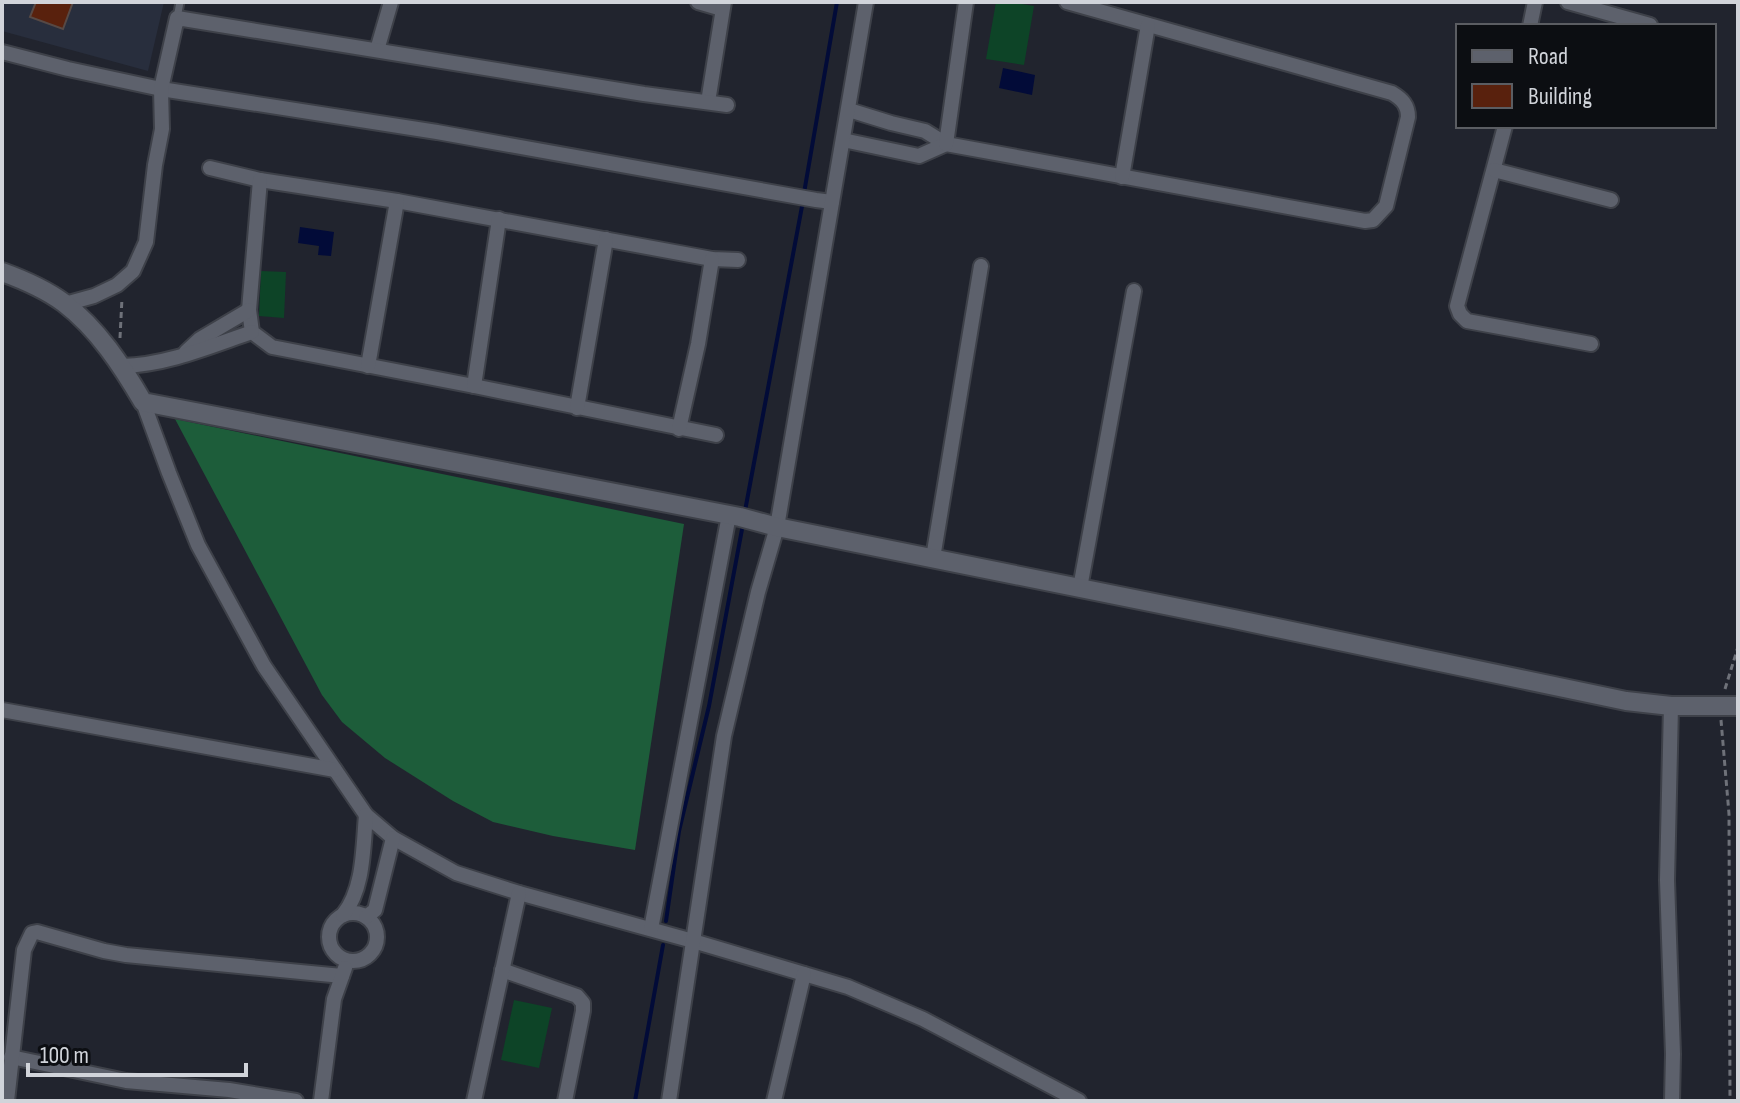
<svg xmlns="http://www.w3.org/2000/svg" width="1740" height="1103" viewBox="0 0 1740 1103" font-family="'Sofia Sans Condensed',sans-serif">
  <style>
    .built { fill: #282e3d }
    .green { fill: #0d4427 }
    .forest { fill: #1d5d3a }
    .water { fill: #020b38 }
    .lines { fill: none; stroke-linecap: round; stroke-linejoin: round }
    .stream { stroke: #020b38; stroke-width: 4 }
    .building { fill: #59210d; stroke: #574945; stroke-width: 2 }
    .service-casing { stroke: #3e4149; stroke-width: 11 }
    .minor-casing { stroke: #3e4149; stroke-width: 18 }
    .tertiary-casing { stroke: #3e4149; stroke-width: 22 }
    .path { stroke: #6e7179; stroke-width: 3; stroke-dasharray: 6 4; stroke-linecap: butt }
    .service { stroke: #5d616c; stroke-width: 7 }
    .minor { stroke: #5d616c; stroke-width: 14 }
    .tertiary { stroke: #5d616c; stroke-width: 18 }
  </style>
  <rect width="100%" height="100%" fill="#21242e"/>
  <!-- built -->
  <path class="built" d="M2 2H164L148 71 2 31Z"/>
  <!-- green -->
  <g class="green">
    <path d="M996 2H1010L1034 6 1024 65 986 59Z"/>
    <path d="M261 271 286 272 284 318 259 316Z"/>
    <path d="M514 1000 552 1008 539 1068 501 1060Z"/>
  </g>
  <!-- forest -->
  <path class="forest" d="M175 419 684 524 635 850 553 836 493 822 453 801 385 758 342 722 322 695Z"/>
  <!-- water -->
  <g class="water">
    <path d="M1003 68 1035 75 1032 95 999 88Z"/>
    <path d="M300 227 334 232 331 256 318 255 319 246 298 243Z"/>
  </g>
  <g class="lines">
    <!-- stream -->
    <g class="stream">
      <path d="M804 193 837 2"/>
      <path d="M745 511 803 201"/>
      <path d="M666 921 679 831 709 706 743 524"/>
      <path d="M635 1101 663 945"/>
    </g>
  </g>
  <!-- building -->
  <path class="building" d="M36 2H73L63 29 30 17Z"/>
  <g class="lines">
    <!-- service casing -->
    <g class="service-casing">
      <path id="service" d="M177 18 180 2"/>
    </g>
    <!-- minor casing -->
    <g class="minor-casing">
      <g id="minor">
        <path d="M698 2 722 9"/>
        <path d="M1568 2 1650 25"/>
        <path d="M1530 26 1535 2"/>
        <path d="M377 50 391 2"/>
        <path d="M2 52 68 69 161 89 437 132 816 200 832 202"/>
        <path d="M708 102 724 2"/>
        <path d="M849 110 891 123 925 131 946 144 1365 221 1373 220 1386 206 1408 117C1408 105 1402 99 1392 93L1067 2"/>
        <path d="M1505 126 1457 306 1460 314 1467 321 1591 344"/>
        <path d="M843 140 919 156 946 144"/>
        <path d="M946 144 966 2"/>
        <path d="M210 168 260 180 397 201 712 259 738 260"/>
        <path d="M1494 170 1611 200"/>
        <path d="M1122 177 1148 25"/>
        <path d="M260 180 249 310 252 332 272 347 474 386 716 435"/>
        <path d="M65 304 94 296 117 285 133 271 146 242 155 165 162 129 161 89 177 18 644 94 727 105"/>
        <path d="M186 352 200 339 249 310"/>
        <path d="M122 366C167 365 211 346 252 332"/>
        <path d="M368 366 397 201"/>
        <path d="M474 386 499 219"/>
        <path d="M143 402 169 473 198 545 264 666 366 815 393 838 456 873 519 893 693 941 848 987 923 1019 1079 1101"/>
        <path d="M577 408 606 239"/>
        <path d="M679 429 698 344 712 259"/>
        <path d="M933 558 981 266"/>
        <path d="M1080 588 1134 291"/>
        <path d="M1671 706 1667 880 1673 1054 1672 1101"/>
        <path d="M2 710 335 770"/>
        <circle cx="353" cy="937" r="24"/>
        <path d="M343 915C364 889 363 848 366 815"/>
        <path d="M366 917 375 910 393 838"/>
        <path d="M651 929 729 515"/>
        <path d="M502 970 577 996 583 1003V1011L565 1101"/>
        <path d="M11 1057 126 1081 229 1090 296 1101"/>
        <path d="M7 1101 24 950 32 933 37 932 104 951 126 955 342 976"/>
        <path d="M321 1101 334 999 345 968"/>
        <path d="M474 1101 519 893"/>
        <path d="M669 1101 724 736 758 592 777 527 866 2"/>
        <path d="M774 1101 804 974"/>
      </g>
    </g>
    <!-- tertiary casing -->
    <g class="tertiary-casing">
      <path id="tertiary" d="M2 272C24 280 45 289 64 303 98 329 122 366 143 402L740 517 777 527 1234 619 1626 701 1671 706H1738"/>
    </g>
    <!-- path -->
    <g class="path">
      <path d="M120 338 122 298"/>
      <path d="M1725 689 1738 647"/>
      <path d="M1721 720 1729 814 1730 1101"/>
    </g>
    <!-- service -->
    <use href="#service" class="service"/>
    <!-- minor -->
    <use href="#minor" class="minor"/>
    <!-- tertiary -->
    <use href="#tertiary" class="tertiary"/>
  </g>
  <!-- border -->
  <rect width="1740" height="1103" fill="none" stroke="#d1d4da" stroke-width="8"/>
  <!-- legend -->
  <rect x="1456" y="24" width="260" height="104" fill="#0c0e12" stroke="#5b5d62" stroke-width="2"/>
  <rect x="1472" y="50" width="40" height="12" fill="#5d616c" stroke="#5b5d62" stroke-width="2"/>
  <text x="1528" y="64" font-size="24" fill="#d1d4da">Road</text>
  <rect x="1472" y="84" width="40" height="24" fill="#59210d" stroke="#5b5d62" stroke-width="2"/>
  <text x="1528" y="104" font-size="24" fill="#d1d4da">Building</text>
  <!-- scale -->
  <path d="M28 1063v12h218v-12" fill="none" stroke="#d1d4da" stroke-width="4"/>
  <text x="40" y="1063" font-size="24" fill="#d1d4da" stroke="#0c0e12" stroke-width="6" paint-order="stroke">100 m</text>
</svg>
